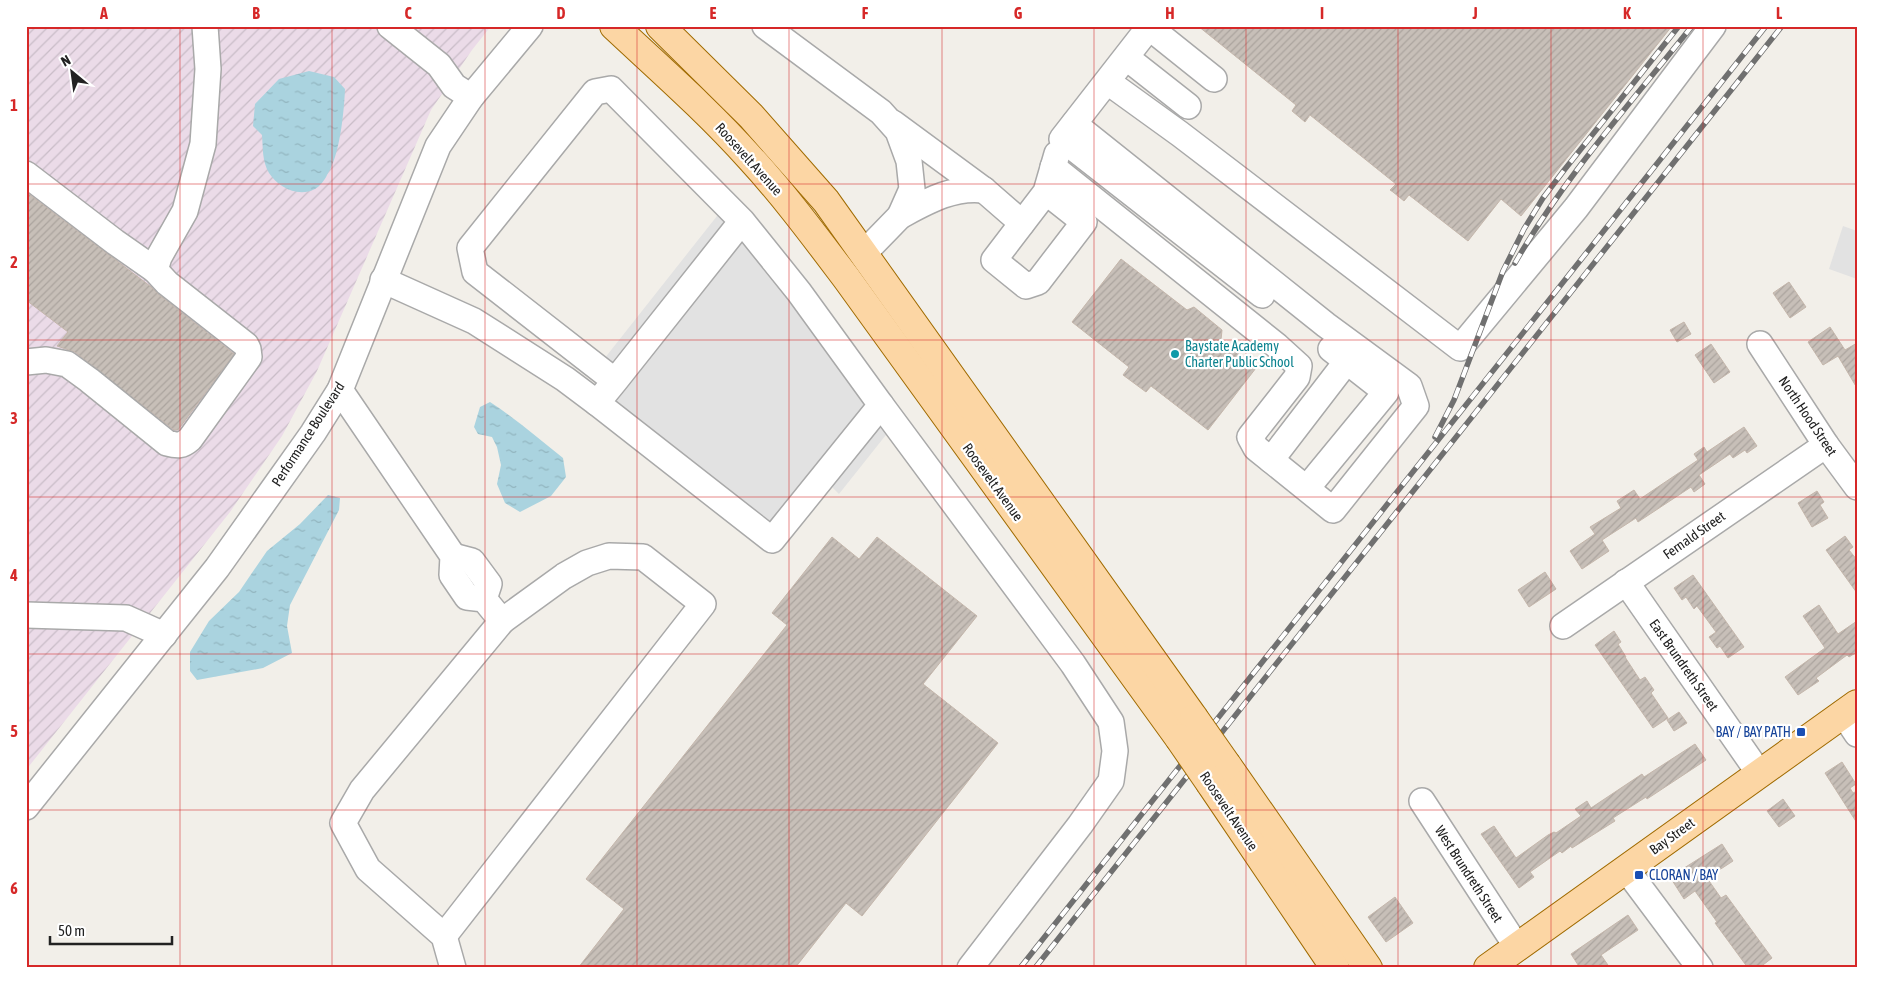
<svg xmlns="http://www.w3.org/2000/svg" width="1883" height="994" viewBox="0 0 1883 994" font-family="'Asap Condensed',sans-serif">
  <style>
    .industrial { fill: url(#industrial-furrows) }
    .parking { fill: #e2e2e2 }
    .water { fill: url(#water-ripples) }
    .building { fill: url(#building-hatch); stroke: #c4b6ab }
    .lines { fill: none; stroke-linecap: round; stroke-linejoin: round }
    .minor-casing { stroke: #a9a9a9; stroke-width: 28 }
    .major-casing { stroke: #a06b00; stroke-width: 30 }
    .minor { stroke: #fff; stroke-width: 25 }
    .major { stroke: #fcd6a4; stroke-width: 28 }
    .rail-casing { stroke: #707070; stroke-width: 5.5 }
    .rail { stroke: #fff; stroke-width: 4; stroke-dasharray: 11; stroke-linecap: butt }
    .major-bridge-casing { stroke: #a06b00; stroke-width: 30; stroke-linecap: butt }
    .major-bridge { stroke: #fcd6a4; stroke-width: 28 }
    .grid { fill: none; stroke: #d62828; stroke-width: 1; stroke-opacity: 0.55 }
    .culture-dot { fill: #0f9aa8; stroke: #fff; stroke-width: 2 }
    .transit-dot { fill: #1a4fb4; stroke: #fff; stroke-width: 2 }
    .labels { text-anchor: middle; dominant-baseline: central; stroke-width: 4.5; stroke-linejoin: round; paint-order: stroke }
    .street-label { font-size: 14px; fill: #222; stroke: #fff }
    .culture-label { font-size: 14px; fill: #0d838f; stroke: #fff; text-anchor: start }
    .transit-label { font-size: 14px; fill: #164399; stroke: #fff; text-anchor: end }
    .neatline { fill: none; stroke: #d62828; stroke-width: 2 }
    .grid-label { font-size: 16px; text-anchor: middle; font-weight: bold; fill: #d62828 }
  </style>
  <defs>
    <pattern id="industrial-furrows" width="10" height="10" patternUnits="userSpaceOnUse" patternTransform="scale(1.25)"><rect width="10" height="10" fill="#ebdbe8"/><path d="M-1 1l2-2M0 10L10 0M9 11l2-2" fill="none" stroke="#c9bcc7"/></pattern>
    <pattern id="water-ripples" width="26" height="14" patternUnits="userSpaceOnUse" patternTransform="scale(1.25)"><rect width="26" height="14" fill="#aad3df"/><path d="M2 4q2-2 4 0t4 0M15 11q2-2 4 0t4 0" fill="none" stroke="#92b5bf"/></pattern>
    <pattern id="building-hatch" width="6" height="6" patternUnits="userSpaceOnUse" patternTransform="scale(1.25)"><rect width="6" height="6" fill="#c7bfb8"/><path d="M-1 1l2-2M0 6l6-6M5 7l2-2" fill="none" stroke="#aba49e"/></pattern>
  </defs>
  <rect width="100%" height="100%" fill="#f2efe9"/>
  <!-- industrial -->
  <path class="industrial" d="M26 26H491L472 50 431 110 317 371 282 436 230 512 26 770Z"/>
  <!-- parking -->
  <g class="parking">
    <path d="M732 197 901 416 839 494 832 487 828 486 775 553 582 402 601 384 593 373Z"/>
    <path d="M1843 226 1857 231V279L1829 269Z"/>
  </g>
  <!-- water -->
  <g class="water">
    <path d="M309 71 334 77 345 89C344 112 340 156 327 175 325 180 319 187 315 189 298 198 278 187 269 173 262 161 263 148 262 135L253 126 255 104 279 79Z"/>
    <path d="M490 402C516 419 539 439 563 458L566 477 551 496 520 512 505 503 497 484 501 465 497 447 492 437 478 434 474 427 480 407Z"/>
    <path d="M328 495 340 498 339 510 290 605 287 626 292 653 263 668 197 680 190 671V652L209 621 239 592 267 551 300 524Z"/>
  </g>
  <!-- building -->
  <g class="building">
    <path d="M1198 26H1672L1521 216 1501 199 1468 241 1409 195 1404 201 1393 192 1390 190 1396 184 1310 115 1305 122 1298 116 1292 111 1296 105Z"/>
    <path d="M26 192 150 286 158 294 234 354 178 430H174L75 352 57 346 68 332 26 300Z"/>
    <path d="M1121 259 1187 310 1194 307 1222 330 1221 340 1256 368 1208 430 1151 386 1146 392 1123 375 1129 367 1072 322Z"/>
    <path d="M1789 282 1806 307 1790 318 1773 293Z"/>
    <path d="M1684 322 1691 334 1677 342 1670 330Z"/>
    <path d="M1830 327 1845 350 1857 343V388L1838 356 1823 365 1808 342Z"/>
    <path d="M1711 344 1730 372 1714 383 1695 355Z"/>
    <path d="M1744 427 1757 446 1747 453 1745 450 1733 458 1730 454 1699 475 1705 484 1694 492 1691 487 1638 522 1636 518 1602 540 1609 551 1582 569 1570 551 1595 534 1590 527 1621 508 1617 501 1634 490 1640 499 1698 460 1694 454 1704 447 1707 452Z"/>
    <path d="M1817 491 1824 502 1820 505 1828 518 1812 527 1798 503Z"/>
    <path d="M1845 536 1853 547 1849 550 1857 560V593L1826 550Z"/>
    <path d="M832 537 859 559 877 537 977 616 923 684 998 743 862 916 846 903 795 968H578L624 909 586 879 787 625 772 613Z"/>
    <path d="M1545 572 1556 589 1529 607 1518 590Z"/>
    <path d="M1693 575 1744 647 1728 658 1720 646 1717 648 1709 637 1716 632 1697 606 1694 609 1686 597 1682 600 1674 588Z"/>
    <path d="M1819 605 1838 634 1857 621V652L1849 657 1847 655 1816 678 1819 681 1798 695 1785 677 1825 648 1803 616Z"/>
    <path d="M1614 631 1621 642 1618 644 1626 657H1625L1640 680 1645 677 1654 690 1651 693 1668 718 1653 728 1595 645Z"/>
    <path d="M1679 712 1687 723 1674 731 1667 720Z"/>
    <path d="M1695 744 1706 760 1647 799 1646 797 1613 818 1615 821 1572 848 1571 846 1562 853 1560 851 1530 872 1534 877 1519 888 1481 834 1494 826 1516 858 1548 835 1554 832 1556 833 1581 816 1575 809 1587 801 1591 808 1642 774 1644 777Z"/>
    <path d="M1842 762 1856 784 1850 788 1853 793 1857 791V823L1825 773Z"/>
    <path d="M1783 799 1795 816 1779 827 1767 811Z"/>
    <path d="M1722 844 1733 861 1707 878 1721 898 1726 895 1772 958 1759 968H1748L1715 923 1717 922 1695 891 1684 899 1670 877Z"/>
    <path d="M1395 897 1413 923 1386 942 1368 917Z"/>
    <path d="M1628 915 1638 930 1601 955 1610 968H1580L1571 954Z"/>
  </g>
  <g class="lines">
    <!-- minor casing -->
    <g class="minor-casing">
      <g id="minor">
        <path d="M390 26 439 65 454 86 471 97"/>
        <path d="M765 26 881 112 898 131 909 161 912 189 900 216C926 202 953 186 984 190"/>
        <path d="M1150 26 1062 139 1262 295"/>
        <path d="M1149 27 1214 79"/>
        <path d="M1127 58 1188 106"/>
        <path d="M1108 82 1180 134 1460 348 1576 208 1713 26"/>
        <path d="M893 123 984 190 1022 223"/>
        <path d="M1053 167 1277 346 1299 366 1297 377 1250 437 1256 448 1333 510 1416 406 1409 386 1326 325 1074 124"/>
        <path d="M26 174 115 242 155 270"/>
        <path d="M1046 192 1084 222 1038 282 1026 286 994 260 1046 192 1057 154"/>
        <path d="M864 253 900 216"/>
        <path d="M383 280 474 321 565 379 597 403"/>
        <path d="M1760 344 1826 445 1857 487"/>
        <path d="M26 362 46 360 67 364 89 380 167 443C178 446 182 446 190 439L249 357 248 349 246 345 167 283 155 270 159 257 185 211 203 144 208 69 205 26"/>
        <path d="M615 381 475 272 470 248 595 92 611 89 742 221 799 292 881 405 772 540 597 403 615 381 742 221"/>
        <path d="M340 390 453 556 452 575 467 597 484 599 502 621 362 790 343 823 368 869 444 936 453 968"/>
        <path d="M881 405 1073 664 1111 722 1115 751 1111 781 1080 825 970 968"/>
        <path d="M1271 460 1347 361"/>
        <path d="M1307 488 1386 392 1331 349"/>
        <path d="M453 556 472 561 489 584 484 599"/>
        <path d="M1626 582 1759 773"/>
        <path d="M26 615 126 618 164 635"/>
        <path d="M1563 626 1826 445"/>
        <path d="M1843 713 1857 734"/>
        <path d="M1422 801 1517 947"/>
        <path d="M26 807 217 568 313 433 340 390 438 146 471 97 530 26"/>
        <path d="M1626 869 1700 968"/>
        <path d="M444 936 703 604 643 557 609 556 587 563 564 576 502 621"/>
      </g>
    </g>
    <!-- major casing -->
    <g class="major-casing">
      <g id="major">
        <path d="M614 26C660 69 708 111 750 158 785 196 816 238 847 279L1179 738"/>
        <path d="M660 26 751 116 826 201 1194 718"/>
        <path d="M1227 765 1368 968"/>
        <path d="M1210 783 1335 968"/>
        <path d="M1488 968 1857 704"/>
      </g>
    </g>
    <!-- minor -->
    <use href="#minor" class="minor"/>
    <!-- major -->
    <use href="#major" class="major"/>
    <!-- rail casing -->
    <g class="rail-casing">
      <g id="rail">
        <path d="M1515 263C1564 177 1631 103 1692 26"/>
        <path d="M1435 437 1454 400 1503 271 1524 229 1543 198 1565 169 1679 26"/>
        <path d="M1020 968 1766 26"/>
        <path d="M1035 968 1782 26"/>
      </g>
    </g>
    <!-- rail -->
    <use href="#rail" class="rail"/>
    <!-- major-bridge casing -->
    <g class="major-bridge-casing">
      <g id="major-bridge">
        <path d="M1194 718 1227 765"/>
        <path d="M1179 738 1210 783"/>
      </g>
    </g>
    <!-- major-bridge -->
    <use href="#major-bridge" class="major-bridge"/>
  </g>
  <!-- grid -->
  <path class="grid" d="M180 26V968M332 26V968M485 26V968M637 26V968M789 26V968M942 26V968M1094 26V968M1246 26V968M1398 26V968M1551 26V968M1703 26V968M26 184H1857M26 340H1857M26 497H1857M26 654H1857M26 810H1857"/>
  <!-- markers -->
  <circle class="culture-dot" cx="1175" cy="354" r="5"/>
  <g class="transit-dot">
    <rect x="1796" y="727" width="10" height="10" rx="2.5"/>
    <rect x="1634" y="870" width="10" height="10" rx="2.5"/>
  </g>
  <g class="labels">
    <!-- street labels -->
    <g class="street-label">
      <text transform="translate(749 159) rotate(48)">Roosevelt Avenue</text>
      <text transform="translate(1808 416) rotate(56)">North Hood Street</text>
      <text transform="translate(308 434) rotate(-57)">Performance Boulevard</text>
      <text transform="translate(993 482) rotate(54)">Roosevelt Avenue</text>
      <text transform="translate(1694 535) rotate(-35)">Fernald Street</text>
      <text transform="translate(1684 665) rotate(55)">East Brundreth Street</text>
      <text transform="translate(1229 811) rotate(56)">Roosevelt Avenue</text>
      <text transform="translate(1672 836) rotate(-36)">Bay Street</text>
      <text transform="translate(1469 874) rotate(57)">West Brundreth Street</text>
    </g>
    <!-- culture labels -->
    <g class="culture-label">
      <text x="1185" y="346">Baystate Academy<tspan x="1185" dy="16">Charter Public School</tspan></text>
    </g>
    <!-- transit labels -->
    <g class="transit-label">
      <text x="1791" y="732">BAY / BAY PATH</text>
      <text x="1649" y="875" text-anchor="start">CLORAN / BAY</text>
    </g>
  </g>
  <!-- border -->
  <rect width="1883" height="994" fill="none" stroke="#ffffff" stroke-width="55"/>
  <!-- north arrow -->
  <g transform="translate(72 72) rotate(331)" stroke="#ffffff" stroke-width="4" paint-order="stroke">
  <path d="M0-4L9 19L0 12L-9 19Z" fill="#222222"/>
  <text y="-8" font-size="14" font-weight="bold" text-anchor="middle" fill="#222222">N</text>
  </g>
  <!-- scale -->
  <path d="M50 936v8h122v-8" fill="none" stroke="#222222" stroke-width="2.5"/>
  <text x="58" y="936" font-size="15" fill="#222222" stroke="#ffffff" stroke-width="4" paint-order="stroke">50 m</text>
  <rect x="28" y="28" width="1828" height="938" class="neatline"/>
  <g class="grid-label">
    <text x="104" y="19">A</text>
    <text x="256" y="19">B</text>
    <text x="408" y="19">C</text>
    <text x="561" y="19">D</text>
    <text x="713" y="19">E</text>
    <text x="865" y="19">F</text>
    <text x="1018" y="19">G</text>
    <text x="1170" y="19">H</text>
    <text x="1322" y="19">I</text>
    <text x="1475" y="19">J</text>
    <text x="1627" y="19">K</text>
    <text x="1779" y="19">L</text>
    <text x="14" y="111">1</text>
    <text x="14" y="268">2</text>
    <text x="14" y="424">3</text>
    <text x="14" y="581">4</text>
    <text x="14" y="737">5</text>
    <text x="14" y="894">6</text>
  </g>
</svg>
